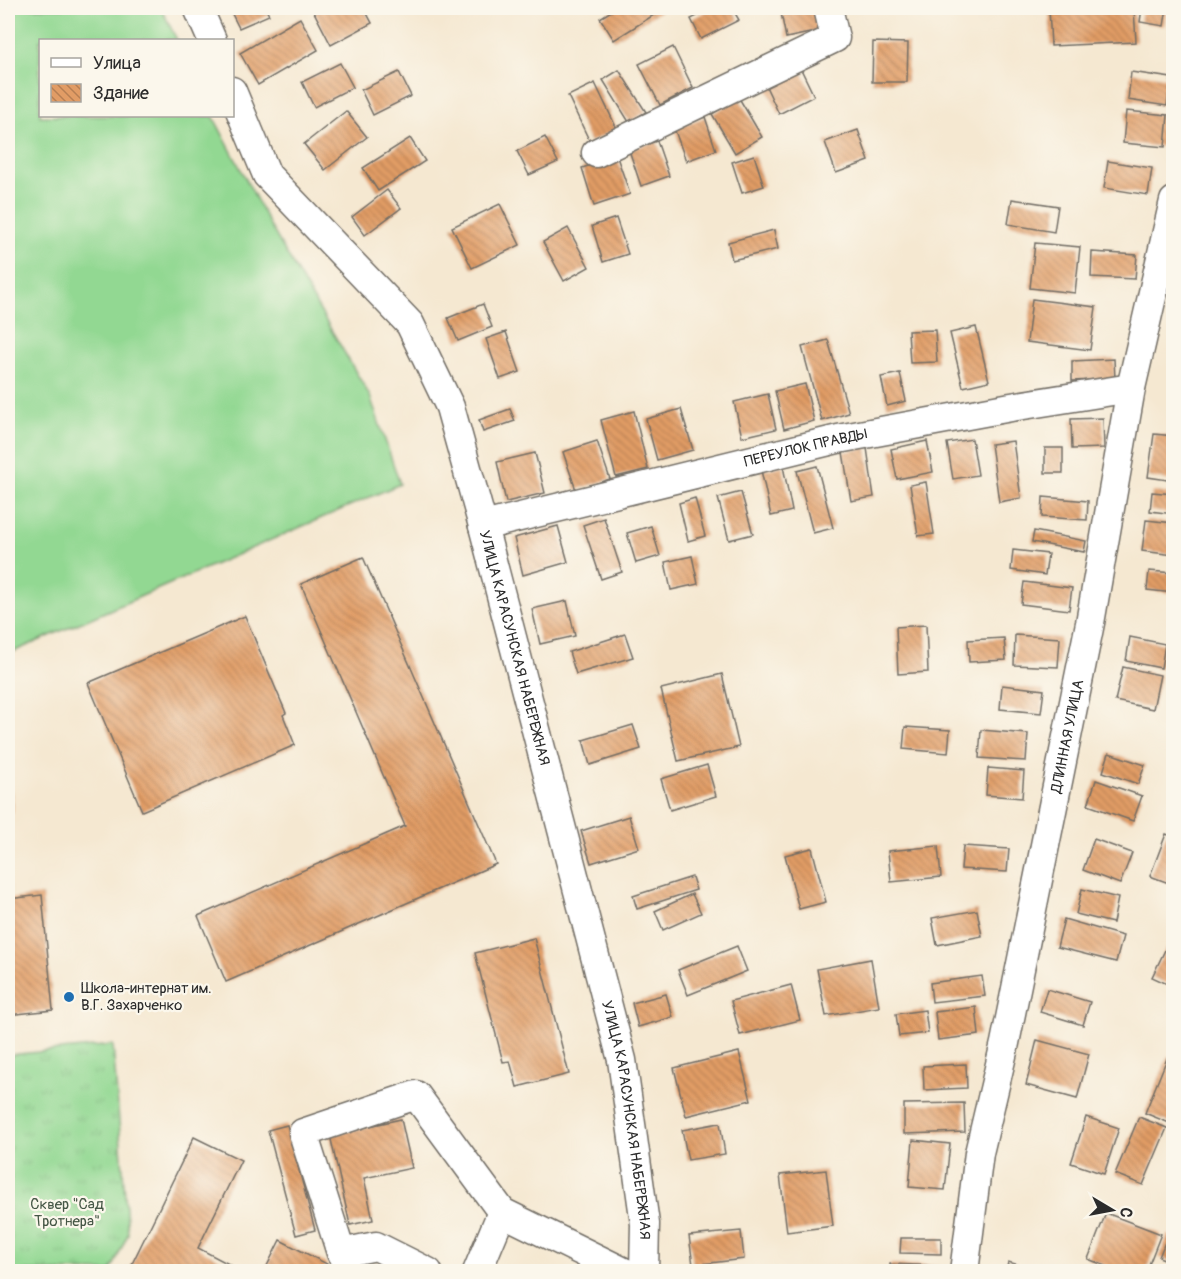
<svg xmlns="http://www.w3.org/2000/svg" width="1181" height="1279" viewBox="0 0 1181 1279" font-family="Pangolin,sans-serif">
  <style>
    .grass { fill: url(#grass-tufts); stroke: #5e825e; stroke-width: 1.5 }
    .pitch { fill: #92d892; stroke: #5e825e; stroke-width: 1.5 }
    .building { fill: url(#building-back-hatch) }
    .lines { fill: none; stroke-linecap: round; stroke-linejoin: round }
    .minor-casing { stroke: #726d65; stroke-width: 31 }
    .minor { stroke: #fff; stroke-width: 28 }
    .poi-dot { fill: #1f6fb2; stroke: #fbf7ec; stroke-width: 2 }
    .labels { text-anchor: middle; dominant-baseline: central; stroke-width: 4.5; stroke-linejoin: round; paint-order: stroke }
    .street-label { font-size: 15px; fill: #2b2b2b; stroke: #fbf7ec }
    .poi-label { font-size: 15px; fill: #2b2b2b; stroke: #fbf7ec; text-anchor: start }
    .park-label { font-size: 15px; fill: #455645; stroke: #fbf7ec }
  </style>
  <defs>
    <pattern id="grass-tufts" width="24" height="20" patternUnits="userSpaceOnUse" patternTransform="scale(1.5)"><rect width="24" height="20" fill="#92d892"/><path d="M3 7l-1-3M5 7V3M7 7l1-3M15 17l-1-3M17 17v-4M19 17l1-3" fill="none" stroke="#7eba7e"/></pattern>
    <pattern id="building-back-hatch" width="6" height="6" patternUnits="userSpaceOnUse" patternTransform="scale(1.5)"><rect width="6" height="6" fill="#e19c65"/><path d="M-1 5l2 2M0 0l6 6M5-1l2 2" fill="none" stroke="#b77f53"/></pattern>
  </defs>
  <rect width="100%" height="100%" fill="#fbf7ec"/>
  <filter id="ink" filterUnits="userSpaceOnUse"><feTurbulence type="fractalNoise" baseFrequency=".0167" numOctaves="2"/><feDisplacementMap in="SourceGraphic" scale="12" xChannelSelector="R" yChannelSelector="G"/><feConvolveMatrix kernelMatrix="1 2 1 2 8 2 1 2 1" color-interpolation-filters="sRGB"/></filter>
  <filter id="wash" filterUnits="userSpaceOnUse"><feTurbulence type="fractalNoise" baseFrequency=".008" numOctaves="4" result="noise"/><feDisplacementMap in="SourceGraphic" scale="24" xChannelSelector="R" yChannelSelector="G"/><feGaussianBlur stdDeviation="1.35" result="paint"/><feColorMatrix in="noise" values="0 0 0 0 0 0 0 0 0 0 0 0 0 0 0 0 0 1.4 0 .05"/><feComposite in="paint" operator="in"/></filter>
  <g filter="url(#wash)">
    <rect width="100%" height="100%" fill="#f5e8d1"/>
    <!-- grass -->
    <path class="grass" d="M113 1045 128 1234 111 1271H8V1055Z"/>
    <!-- pitch -->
    <path class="pitch" d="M8 8H161L177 40H40V116H213L272 229 370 396 400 484 8 654Z"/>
    <g id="blocks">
      <!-- building -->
      <g class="building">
        <path d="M229 8H265L269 15 239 28Z"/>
        <path d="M322 8H364L372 23 331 45 314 12Z"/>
        <path d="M616 8H665L614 40 600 18Z"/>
        <path d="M713 8H732L739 20 701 39 691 19Z"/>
        <path d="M780 8H814L819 31 786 38Z"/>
        <path d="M1049 8H1134L1136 42 1051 46Z"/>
        <path d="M1142 8H1167L1164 26 1140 22Z"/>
        <path d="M300 18 318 50 258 85 240 53Z"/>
        <path d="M873 42 908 43 907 82H872Z"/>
        <path d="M673 47 693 88 660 105 639 64Z"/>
        <path d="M340 63 353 87 314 107 302 82Z"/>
        <path d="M798 63 814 96 779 114 763 80Z"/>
        <path d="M619 70 646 112 629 122 603 80Z"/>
        <path d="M399 72 411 96 373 115 361 90Z"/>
        <path d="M1131 72 1171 78 1167 106 1128 100Z"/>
        <path d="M595 83 617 129 590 142 568 96Z"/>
        <path d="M739 98 762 137 735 153 712 114Z"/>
        <path d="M346 111 367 137 325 170 304 144Z"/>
        <path d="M1126 111 1168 115 1165 147 1123 143Z"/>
        <path d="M705 117 716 150 686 161 674 128Z"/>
        <path d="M858 130 869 161 836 173 825 142Z"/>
        <path d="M545 137 558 162 529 175 517 151Z"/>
        <path d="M410 138 425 161 378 191 363 168Z"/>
        <path d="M657 141 669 176 641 186 629 150Z"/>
        <path d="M754 155 764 186 742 193 732 162Z"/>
        <path d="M617 157 630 194 594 206 582 168Z"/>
        <path d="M1108 161 1152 168 1148 195 1104 188Z"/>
        <path d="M387 190 401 208 365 235 352 217Z"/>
        <path d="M1012 199 1058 206 1054 232 1008 224Z"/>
        <path d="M500 204 520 245 472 268 452 227Z"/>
        <path d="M616 218 628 254 603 262 592 226Z"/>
        <path d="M568 228 589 267 564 281 543 242Z"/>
        <path d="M774 230 778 249 732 260 728 242Z"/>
        <path d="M1035 243 1080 247 1075 293 1030 288Z"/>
        <path d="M1092 252 1137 255 1135 279 1091 277Z"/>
        <path d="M1032 299 1096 307 1090 350 1027 342Z"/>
        <path d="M483 304 492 327 458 341 448 318Z"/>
        <path d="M976 327 989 381 963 387 950 333Z"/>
        <path d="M935 330 937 362 910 363 908 331Z"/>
        <path d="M506 332 520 372 500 379 486 339Z"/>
        <path d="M828 340 849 413 822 421 802 347Z"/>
        <path d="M1114 359 1115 379 1072 381V361Z"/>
        <path d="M900 373 906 401 887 406 881 377Z"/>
        <path d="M805 384 814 421 784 429 775 391Z"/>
        <path d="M768 394 776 429 742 437 734 402Z"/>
        <path d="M510 409 515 421 483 432 479 420Z"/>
        <path d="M681 409 693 450 657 460 646 419Z"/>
        <path d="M634 411 648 469 616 477 601 420Z"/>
        <path d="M1103 418 1104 448 1072 449 1071 419Z"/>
        <path d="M1154 434 1174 436V481L1148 477Z"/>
        <path d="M972 439 978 475 953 479 947 443Z"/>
        <path d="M597 441 610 479 576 490 563 452Z"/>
        <path d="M927 441 933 472 897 479 891 449Z"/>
        <path d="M1013 441 1021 498 999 502 991 444Z"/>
        <path d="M867 448 874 497 851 501 843 452Z"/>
        <rect x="1045" y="448" width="18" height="25"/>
        <path d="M535 453 545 493 506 502 497 462Z"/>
        <path d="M783 466 792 511 771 516 761 470Z"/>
        <path d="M817 466 833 528 813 533 797 471Z"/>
        <path d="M926 482 934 534 918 536 910 485Z"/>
        <path d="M741 492 753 534 729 540 718 498Z"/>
        <path d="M1152 492 1174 494V514L1150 511Z"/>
        <path d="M1043 497 1088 501 1087 520 1042 517Z"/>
        <path d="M695 498 705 536 688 541 679 503Z"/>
        <path d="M604 518 622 572 601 579 583 525Z"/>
        <path d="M1146 520 1174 523V555L1142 551Z"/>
        <path d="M558 526 568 562 523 575 514 538Z"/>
        <path d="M651 526 660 556 636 563 627 533Z"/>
        <path d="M1034 531 1086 541 1084 552 1032 542Z"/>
        <path d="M1013 550 1048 554 1045 575 1011 570Z"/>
        <path d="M692 556 698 584 671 590 665 562Z"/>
        <path d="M363 557 496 864 226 982 198 916 405 826 301 584Z"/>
        <path d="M1149 571 1174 573V593L1147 590Z"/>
        <path d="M1024 582 1072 588 1069 610 1021 604Z"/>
        <path d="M567 601 575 636 540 644 532 609Z"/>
        <path d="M245 616 286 713 283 715 295 745 142 811 88 683Z"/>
        <path d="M926 625 928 672 898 674 896 627Z"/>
        <path d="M625 634 633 657 576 674 569 652Z"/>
        <path d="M1015 635 1060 638 1058 667 1014 665Z"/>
        <path d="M1130 637 1165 644 1161 668 1126 661Z"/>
        <path d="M1004 638 1006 660 969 662 968 640Z"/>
        <path d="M1123 667 1160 675 1153 709 1115 701Z"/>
        <path d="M722 674 739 747 678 761 661 689Z"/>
        <path d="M1002 685 1044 690 1041 713 1000 709Z"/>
        <path d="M633 725 641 749 590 765 583 740Z"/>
        <path d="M905 727 950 730 948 753 903 749Z"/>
        <path d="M981 730 1028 734 1026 761 979 758Z"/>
        <path d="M1109 753 1145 765 1138 784 1103 772Z"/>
        <path d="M707 765 716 796 670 810 661 779Z"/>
        <path d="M988 768 1024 771 1022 798 986 795Z"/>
        <path d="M1096 780 1142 796 1133 821 1088 805Z"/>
        <path d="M8 788 11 791 13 812 8 813Z"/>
        <path d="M629 816 639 848 591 863 581 831Z"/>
        <path d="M1166 834 1174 837V885L1150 876Z"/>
        <path d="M1094 839 1132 853 1120 884 1083 870Z"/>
        <path d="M938 846 941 877 891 882 888 851Z"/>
        <path d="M963 846 1009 849 1007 872 961 869Z"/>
        <path d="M812 848 826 902 799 909 785 855Z"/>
        <path d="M692 877 696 890 637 909 633 896Z"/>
        <path d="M1082 889 1118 898 1113 923 1076 914Z"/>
        <path d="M692 894 701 913 663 930 655 911Z"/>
        <path d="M42 895 53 1010 8 1015V899Z"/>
        <path d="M977 910 982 936 937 945 932 918Z"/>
        <path d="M1064 919 1123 936 1116 962 1057 947Z"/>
        <path d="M534 938 569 1074 517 1087 510 1061 503 1062 475 953Z"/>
        <path d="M737 946 747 971 688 995 678 970Z"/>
        <path d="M1166 948 1174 951V987L1152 977Z"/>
        <path d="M871 959 879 1007 826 1016 817 969Z"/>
        <path d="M982 976 985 996 932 1002 930 983Z"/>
        <path d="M791 985 800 1020 740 1035 731 1001Z"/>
        <path d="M1047 989 1090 1002 1083 1025 1040 1012Z"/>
        <path d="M666 994 673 1017 638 1027 632 1003Z"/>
        <path d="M976 1007 979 1035 938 1040 935 1012Z"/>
        <path d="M925 1010 928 1033 899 1036 896 1014Z"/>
        <path d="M1037 1040 1089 1054 1077 1099 1026 1085Z"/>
        <path d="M739 1052 751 1100 686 1116 674 1068Z"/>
        <path d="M1168 1056 1174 1059V1125L1145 1113Z"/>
        <path d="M966 1064 967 1088 924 1090 923 1066Z"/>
        <path d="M964 1103 965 1132 904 1134V1104Z"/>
        <path d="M1086 1117 1119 1128 1104 1174 1071 1163Z"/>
        <path d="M1139 1117 1167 1128 1143 1185 1115 1174Z"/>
        <path d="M401 1119 412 1168 364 1178 373 1220 350 1225 330 1135Z"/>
        <path d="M720 1123 725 1154 688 1160 682 1130Z"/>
        <path d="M287 1125 315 1230 296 1235 268 1130Z"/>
        <path d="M194 1137 241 1160 198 1248 244 1272H128Z"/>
        <path d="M913 1140 950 1144 945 1190 909 1187Z"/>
        <path d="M826 1170 833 1226 787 1232 780 1175Z"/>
        <path d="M1106 1213 1161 1234 1146 1272H1121L1088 1259Z"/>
        <path d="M741 1231 744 1259 693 1265 689 1236Z"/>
        <path d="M1168 1235 1174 1237V1263L1159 1257Z"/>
        <path d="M901 1238H941V1254L900 1253Z"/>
        <path d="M280 1240 327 1264 324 1272H264Z"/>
        <path d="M339 1260 364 1272H333Z"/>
        <path d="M1008 1262 1042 1271V1272H1006Z"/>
        <path d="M890 1264 939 1266V1272H890Z"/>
      </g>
    </g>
  </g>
  <g filter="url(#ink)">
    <use href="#blocks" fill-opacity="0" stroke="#726d65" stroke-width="1.5"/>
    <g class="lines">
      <!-- minor casing -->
      <g class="minor-casing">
        <g id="minor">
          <path d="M198 8 212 40"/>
          <path id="s1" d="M232 91 267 175 410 324 450 407 483 526 622 1060 645 1224 644 1272"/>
          <path d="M596 153 835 38 828 8"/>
          <path id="s2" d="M483 526 838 439 1011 407 1131 388"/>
          <path d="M428 1272 376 1246 341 1253 303 1133 416 1095 502 1212 624 1272"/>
          <path d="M477 1272 502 1212"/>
          <path id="s3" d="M964 1272 979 1153 1005 1043 1090 623 1131 388 1174 201"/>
        </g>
      </g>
      <!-- minor -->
      <use href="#minor" class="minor"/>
    </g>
  </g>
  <!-- markers -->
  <circle class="poi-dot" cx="69" cy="997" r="6"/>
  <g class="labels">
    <!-- street labels -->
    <g class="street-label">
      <text stroke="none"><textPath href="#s2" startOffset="332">ПЕРЕУЛОК ПРАВДЫ</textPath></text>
      <text stroke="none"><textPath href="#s1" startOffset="639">УЛИЦА КАРАСУНСКАЯ НАБЕРЕЖНАЯ</textPath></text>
      <text stroke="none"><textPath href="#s3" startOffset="546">ДЛИННАЯ УЛИЦА</textPath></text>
      <text stroke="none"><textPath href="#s1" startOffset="1125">УЛИЦА КАРАСУНСКАЯ НАБЕРЕЖНАЯ</textPath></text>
    </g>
    <!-- poi labels -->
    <g class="poi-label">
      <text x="81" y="988">Школа-интернат им.<tspan x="81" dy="17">В.Г. Захарченко</tspan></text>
    </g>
    <!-- park labels -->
    <g class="park-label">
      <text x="67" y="1204">Сквер "Сад<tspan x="67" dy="17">Тротнера"</tspan></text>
    </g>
  </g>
  <!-- margin -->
  <rect width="1181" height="1279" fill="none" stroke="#fbf7ec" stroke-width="30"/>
  <!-- legend -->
  <rect x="39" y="39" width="195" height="78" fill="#fbf7ec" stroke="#a8a59f" stroke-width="1.5"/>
  <rect x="51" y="58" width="30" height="9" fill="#ffffff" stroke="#a8a59f" stroke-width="1.5"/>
  <text x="93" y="69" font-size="18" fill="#2b2b2b">Улица</text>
  <rect x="51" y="84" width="30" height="18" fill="url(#building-back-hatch)" stroke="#a8a59f" stroke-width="1.5"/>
  <text x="93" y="99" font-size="18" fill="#2b2b2b">Здание</text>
  <!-- north arrow -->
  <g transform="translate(1112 1210) rotate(100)" stroke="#fbf7ec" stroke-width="4.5" paint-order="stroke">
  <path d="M0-4.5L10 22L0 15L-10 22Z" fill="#2b2b2b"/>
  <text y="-9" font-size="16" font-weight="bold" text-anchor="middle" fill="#2b2b2b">С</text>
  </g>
</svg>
